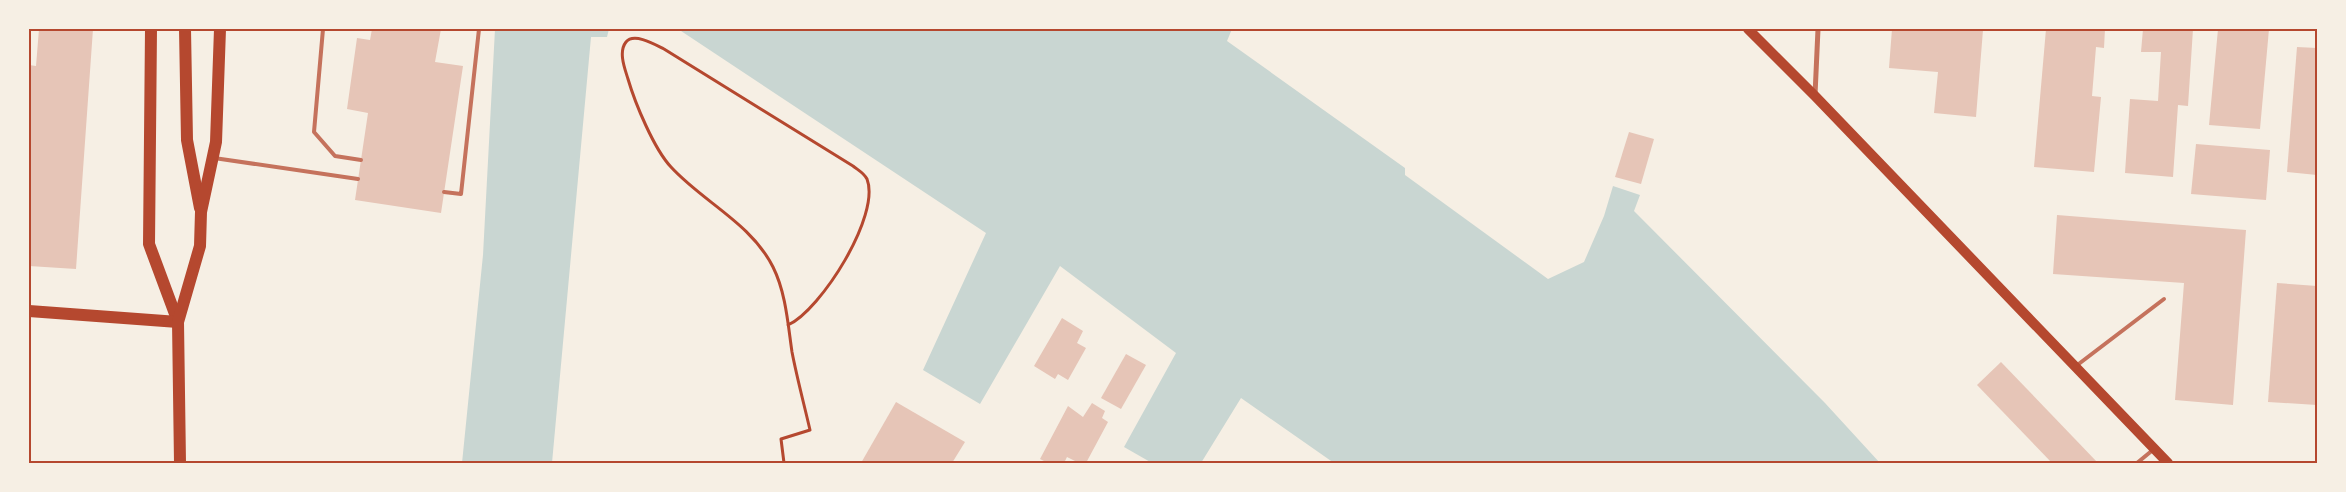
<svg xmlns="http://www.w3.org/2000/svg" width="2346" height="492" viewBox="0 0 2346 492" font-family="Figtree,sans-serif">
  <style>
    .water { fill: #c9d6d2 }
    .building { fill: #e6c5b7 }
    .lines { fill: none; stroke-linecap: round; stroke-linejoin: round }
    .path { stroke: #b5482f; stroke-width: 3 }
    .service { stroke: #c5725c; stroke-width: 4 }
    .minor { stroke: #c5725c; stroke-width: 5 }
    .secondary { stroke: #b5482f; stroke-width: 10 }
    .primary { stroke: #b5482f; stroke-width: 12 }
    .neatline { fill: none; stroke: #b5482f; stroke-width: 2 }
  </style>
  <rect width="100%" height="100%" fill="#f6efe4"/>
  <!-- water -->
  <g class="water">
    <path d="M495 29H609L607 37H591L552 463H462L483 255Z"/>
    <path d="M678 29H1232L1227 41 1405 168V175L1548 279 1584 262 1604 216 1613 186 1640 195 1634 211 1825 403 1880 463H1334L1241 398 1201 463H1152L1124 447 1176 353 1060 266 980 404 923 370 986 233Z"/>
  </g>
  <!-- building -->
  <g class="building">
    <path d="M39 29H93L76 269 29 266V65L36 66Z"/>
    <path d="M372 29H441L435 62 463 66 441 213 355 200 368 113 347 109 357 38 370 40Z"/>
    <path d="M1892 29 1983 30 1976 117 1934 113 1938 72 1889 68Z"/>
    <path d="M2046 29H2105L2104 48 2096 47 2092 96 2101 97 2094 172 2034 167Z"/>
    <path d="M2143 29H2193L2188 106 2178 105 2173 177 2125 173 2130 99 2158 101 2161 52H2141Z"/>
    <path d="M2218 29H2269L2260 129 2209 125Z"/>
    <path d="M2297 47 2317 48V175L2287 172Z"/>
    <path d="M1629 132 1654 139 1641 184 1615 177Z"/>
    <path d="M2196 144 2270 150 2266 200 2191 194Z"/>
    <path d="M2057 215 2246 230 2233 405 2175 400 2184 283 2053 274Z"/>
    <path d="M2277 283 2317 286V405L2268 402Z"/>
    <path d="M1062 318 1083 331 1077 343 1086 348 1068 380 1058 374 1055 379 1034 366Z"/>
    <path d="M1126 354 1146 365 1121 409 1101 398Z"/>
    <path d="M2001 362 2098 463H2052L1977 385Z"/>
    <path d="M896 402 965 442 952 463H861Z"/>
    <path d="M1092 403 1105 411 1102 418 1108 422 1086 463H1079L1067 457 1064 463H1048L1040 459 1068 406 1083 417Z"/>
  </g>
  <g class="lines">
    <!-- path -->
    <path class="path" d="M784 463 781 439 810 430C804 404 797 378 792 352 788 325 786 293 773 267 751 223 703 202 671 167 654 149 635 103 628 79 625 69 618 52 626 42 634 32 656 45 664 49L853 166C858 170 864 173 867 179 881 215 821 310 788 325"/>
    <!-- service -->
    <g class="service">
      <path d="M323 29 314 132 335 156 361 160"/>
      <path d="M214 158 358 179"/>
      <path d="M444 192 461 194 479 29"/>
      <path d="M2076 366 2164 299"/>
      <path d="M2137 463 2154 449"/>
    </g>
    <!-- minor -->
    <path class="minor" d="M1815 95 1818 29"/>
    <!-- secondary -->
    <path class="secondary" d="M1748 29 1815 96 2168 463"/>
    <!-- primary -->
    <g class="primary">
      <path d="M151 29 149 244 178 322"/>
      <path d="M185 29 187 140 200 208"/>
      <path d="M29 311 178 322"/>
      <path d="M180 463 178 322 200 246 201 212 216 142 220 29"/>
    </g>
  </g>
  <!-- border -->
  <rect width="2346" height="492" fill="none" stroke="#f6efe4" stroke-width="60"/>
  <rect x="30" y="30" width="2286" height="432" class="neatline"/>
</svg>
